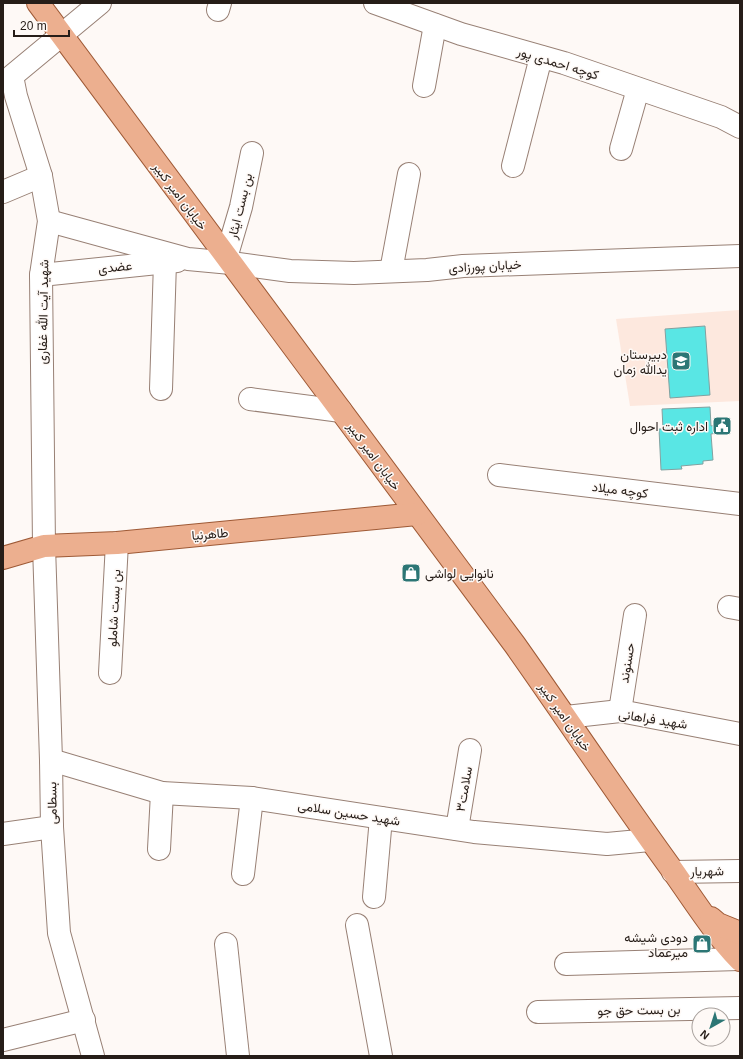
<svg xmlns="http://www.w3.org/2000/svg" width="743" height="1059" viewBox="0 0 743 1059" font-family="Arial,Vazirmatn,sans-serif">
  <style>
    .built { fill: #fde8de }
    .building { fill: #59e6e4; stroke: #82a1a0 }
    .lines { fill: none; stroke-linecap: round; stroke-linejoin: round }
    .minor-casing { stroke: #988075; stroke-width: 24 }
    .major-casing { stroke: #9e5935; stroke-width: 24 }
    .minor { stroke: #fff; stroke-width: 22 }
    .major { stroke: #ecaf8f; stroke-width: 22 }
    .labels { text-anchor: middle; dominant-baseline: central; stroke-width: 3; stroke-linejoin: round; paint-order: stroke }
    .street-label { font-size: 13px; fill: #261d18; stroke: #fef9f6 }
    .poi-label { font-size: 13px; fill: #261d18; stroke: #fef9f6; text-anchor: end }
  </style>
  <rect width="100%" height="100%" fill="#fef9f6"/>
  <!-- built -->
  <path class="built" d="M739 310 740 401 630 406 616 319Z"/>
  <!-- building -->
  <g class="building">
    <path d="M705 326 710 395 670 398 665 329Z"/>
    <path d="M710 407 711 426 716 425 717 433 711 434 713 460 703 461V464L681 466 682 469 661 470 659 429H663L662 409Z"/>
  </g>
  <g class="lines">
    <!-- minor casing -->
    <g class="minor-casing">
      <g id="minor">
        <path d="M375 3 461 34 564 63 721 117 740 127"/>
        <path d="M218 10 220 3"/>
        <path d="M424 86 435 25"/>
        <path d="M621 149 638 89"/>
        <path d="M513 166 541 57"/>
        <path d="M3 192 41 176"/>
        <path d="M49 221 188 259 231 263 290 271 354 273 427 270 463 266 740 256"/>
        <path d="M226 258 241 207 252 153"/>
        <path d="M391 271 409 174"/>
        <path d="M41 275 177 261"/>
        <path d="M161 389 165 262"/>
        <path d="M250 399 341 411"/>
        <path d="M499 475 740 504"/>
        <path d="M729 607 740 609"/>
        <path d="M110 673 117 543"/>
        <path d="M620 711 635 615"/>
        <path d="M566 717 620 711 740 734"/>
        <path d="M51 760 162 793 252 798 474 832 607 844 650 840"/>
        <path d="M457 829 470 750"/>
        <path d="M3 834 52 827"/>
        <path d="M159 849 162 793"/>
        <path d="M673 872 740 871"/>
        <path d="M243 874 252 798"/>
        <path d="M374 897 381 818"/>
        <path d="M357 925 381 1056"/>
        <path d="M226 944 238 1056"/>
        <path d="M566 964 739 959"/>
        <path d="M538 1012 740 1008"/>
        <path d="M3 1040 84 1020"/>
        <path d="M93 1056 59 933 52 827 51 760 44 546 41 275 49 221 41 176 16 96 12 76 100 3"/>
      </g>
    </g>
    <!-- major casing -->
    <g class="major-casing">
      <g id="major">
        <path d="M38 3 515 645C568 720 619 797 673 871 694 901 715 934 740 960"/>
        <path d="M3 558 44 546 117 543 417 514"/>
        <path d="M711 918 718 924 740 933"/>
      </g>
    </g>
    <!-- minor -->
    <use href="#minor" class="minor"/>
    <!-- major -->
    <use href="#major" class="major"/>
  </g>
  <!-- icons -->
  <defs>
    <g id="school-square" transform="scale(1)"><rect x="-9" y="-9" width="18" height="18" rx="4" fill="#2c7675" stroke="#fef9f6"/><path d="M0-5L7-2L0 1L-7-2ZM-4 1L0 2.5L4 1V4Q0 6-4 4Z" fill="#fff"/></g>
    <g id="civic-square" transform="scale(1)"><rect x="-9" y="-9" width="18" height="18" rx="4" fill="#2c7675" stroke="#fef9f6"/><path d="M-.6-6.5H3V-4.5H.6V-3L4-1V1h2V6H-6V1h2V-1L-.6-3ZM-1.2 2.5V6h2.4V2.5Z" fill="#fff"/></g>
    <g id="shop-square" transform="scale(1)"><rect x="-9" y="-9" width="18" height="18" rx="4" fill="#2c7675" stroke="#fef9f6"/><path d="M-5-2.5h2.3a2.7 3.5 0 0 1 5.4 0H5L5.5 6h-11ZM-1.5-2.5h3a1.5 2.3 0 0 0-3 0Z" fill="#fff"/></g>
  </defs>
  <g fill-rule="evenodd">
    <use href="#school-square" x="681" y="361"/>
    <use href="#civic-square" x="722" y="426"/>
    <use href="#shop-square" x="411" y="573"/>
    <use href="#shop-square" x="702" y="944"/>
  </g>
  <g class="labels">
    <!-- street labels -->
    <g class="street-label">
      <text transform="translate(558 63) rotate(17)">کوچه احمدی پور</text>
      <text transform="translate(180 196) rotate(53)">خیابان امیر کبیر</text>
      <text transform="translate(240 206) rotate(-76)">بن بست ایثار</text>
      <text transform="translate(485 266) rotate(-3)">خیابان پورزادی</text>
      <text transform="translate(115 267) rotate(-6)">عضدی</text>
      <text transform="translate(43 312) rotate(-89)">شهید آیت الله غفاری</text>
      <text transform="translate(374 456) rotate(54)">خیابان امیر کبیر</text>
      <text transform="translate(620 490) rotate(7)">کوچه میلاد</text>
      <text transform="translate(210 534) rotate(-5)">طاهرنیا</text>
      <text transform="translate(114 608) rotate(-87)">بن بست شاملو</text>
      <text transform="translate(627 663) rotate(-81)">حسنوند</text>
      <text transform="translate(565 717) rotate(55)">خیابان امیر کبیر</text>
      <text transform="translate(653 719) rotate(9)">شهید فراهانی</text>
      <text transform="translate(464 789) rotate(-80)">سلامت۳</text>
      <text transform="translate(52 803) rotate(-91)">بسطامی</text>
      <text transform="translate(349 813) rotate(9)">شهید حسین سلامی</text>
      <text transform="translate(707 871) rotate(-1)">شهریار</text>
      <text transform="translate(639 1010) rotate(-1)">بن بست حق جو</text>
    </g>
    <!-- poi labels -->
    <g class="poi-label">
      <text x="667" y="354">دبیرستان<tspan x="667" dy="15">یدالله زمان</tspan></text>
      <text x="708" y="426">اداره ثبت احوال</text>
      <text x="425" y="573" text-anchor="start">نانوایی لواشی</text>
      <text x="688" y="937">دودی شیشه<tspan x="688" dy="15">میرعماد</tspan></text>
    </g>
  </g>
  <!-- border -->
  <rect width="743" height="1059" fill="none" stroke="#261d18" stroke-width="8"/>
  <!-- north arrow -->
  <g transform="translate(711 1027) rotate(219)"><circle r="19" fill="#fef9f6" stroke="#a8a19d"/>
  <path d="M0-3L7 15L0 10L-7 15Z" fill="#2c7675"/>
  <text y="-6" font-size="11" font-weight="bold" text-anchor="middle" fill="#261d18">N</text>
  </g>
  <!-- scale -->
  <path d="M14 30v6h55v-6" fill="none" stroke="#261d18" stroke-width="2"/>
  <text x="20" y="30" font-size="12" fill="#261d18" stroke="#fef9f6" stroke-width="3" paint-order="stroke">20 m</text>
</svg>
